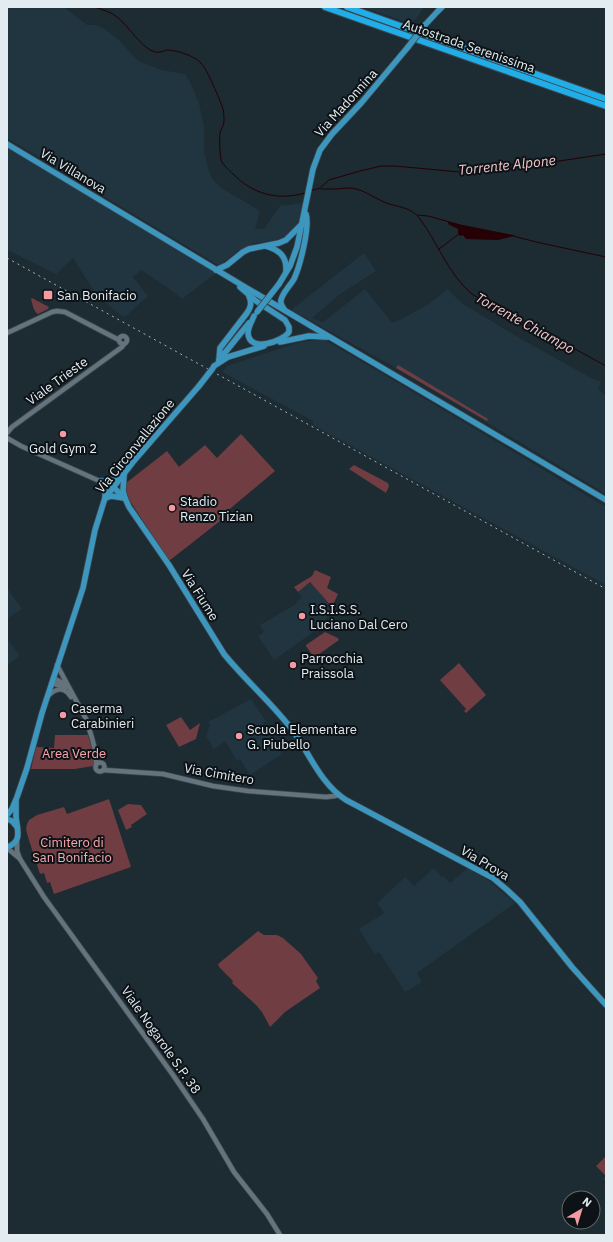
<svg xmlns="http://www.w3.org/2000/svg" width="613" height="1242" viewBox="0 0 613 1242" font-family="'IBM Plex Sans',sans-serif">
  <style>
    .built { fill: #203540 }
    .green { fill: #6f3d42 }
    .water { fill: #250004 }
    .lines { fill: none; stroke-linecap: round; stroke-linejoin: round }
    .stream { stroke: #250004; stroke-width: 1 }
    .minor-casing { stroke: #3c474e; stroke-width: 6 }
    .major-casing { stroke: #3c474e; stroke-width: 7 }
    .highway-casing { stroke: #3c474e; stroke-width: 8 }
    .minor { stroke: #64737c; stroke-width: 4.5 }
    .major { stroke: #3c96bd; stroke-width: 5.5 }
    .highway { stroke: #21ade8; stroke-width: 6 }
    .rail { stroke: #a7b1b7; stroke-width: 1; stroke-dasharray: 2 4; stroke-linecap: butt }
    .major-bridge-casing { stroke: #3c474e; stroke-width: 7; stroke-linecap: butt }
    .major-bridge { stroke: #3c96bd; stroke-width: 5.5 }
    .poi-dot { fill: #f49aa2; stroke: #0c1216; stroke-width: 1.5 }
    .labels { text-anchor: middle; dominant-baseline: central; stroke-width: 4; stroke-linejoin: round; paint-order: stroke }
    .street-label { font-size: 13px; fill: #e3ecf1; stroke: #0c1216 }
    .poi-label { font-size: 13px; fill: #e3ecf1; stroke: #0c1216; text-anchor: start }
    .park-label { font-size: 13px; fill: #fca8af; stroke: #0c1216 }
    .water-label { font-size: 14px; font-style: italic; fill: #f2c7ca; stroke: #0c1216 }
  </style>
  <rect width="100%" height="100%" fill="#1d2b32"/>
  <!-- built -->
  <g class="built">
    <path d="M7 7H64L87 25H96L103 28 119 40 134 57 139 61 161 70 185 74 190 82 199 103 204 126V151L208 168 213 180 223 189 260 211 255 229H264L280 206 302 203V208L299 222 294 229 284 238 271 241 255 243 241 249 223 263 218 265 7 138Z"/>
    <path d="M362 7H424L416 19 412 22 401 20Z"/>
    <path d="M7 148 84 193 216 273 182 299 171 290 141 270 133 277 148 296 125 317 119 314 97 296 73 258 56 274 7 250Z"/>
    <path d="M364 253 376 271 339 295 312 318 323 322 365 289 392 323 402 319 420 309 430 303 447 289 463 304 523 340 593 379 601 382 598 389 606 396V494L396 368 291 310Z"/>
    <path d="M316 340H325L380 372 606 507V585L313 425V421L222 372 227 366 300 342Z"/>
    <path d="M310 582 332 607 323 625 274 660 258 636 264 632 260 625 296 604 297 601 302 597 298 592Z"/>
    <path d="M7 588 22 609 7 619Z"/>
    <path d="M7 638 20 656 7 665Z"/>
    <path d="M251 699 266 721 263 723 282 754 250 775 240 759 237 761 225 741 214 749 206 736 210 725 208 722Z"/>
    <path d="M434 868 442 877 444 876 450 883 468 868 488 880 515 903 417 973 422 982 405 992 379 952 375 955 359 929 384 913 377 903 405 877 414 886Z"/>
  </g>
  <!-- green -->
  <g class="green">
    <path d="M32 298 49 307 48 309 38 314C33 311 33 305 31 299Z"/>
    <path d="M398 365 488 419 487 421 396 368Z"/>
    <path d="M241 434 275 471 219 518 220 521 169 561 128 498 126 495V483L167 451 179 467 205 445 217 458Z"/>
    <path d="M354 465 388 483 389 486 386 493 349 469Z"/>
    <path d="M315 570 331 577 327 588 338 594 332 607 310 582 298 592 294 587 312 576Z"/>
    <path d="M325 632 338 638 339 640 315 657 313 656 306 646V645Z"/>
    <path d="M459 663 486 695 466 713 464 711 466 709 440 680Z"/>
    <path d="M181 717 190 730 200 723 196 739 179 747 166 725Z"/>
    <path d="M55 735H88L94 756 93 766 75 769H31L36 747 54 748Z"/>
    <path d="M109 799 131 867 54 894 50 882 47 883 44 873 40 874 28 837 26 829 27 824 29 820 37 815 64 807 67 814Z"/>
    <path d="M128 804 141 805 147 814 131 825 132 827 126 830 118 810Z"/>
    <path d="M258 931 264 935H277L283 938 301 954 318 978 316 981 320 988 285 1012 270 1027 262 1012 256 1005 232 983 233 981 219 967 218 964Z"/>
    <path d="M606 1156V1181L604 1179 606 1176 596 1166Z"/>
  </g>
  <!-- water -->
  <path class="water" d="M448 222 508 234 514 235V236L498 240 466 239 463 235 460 236 458 233V229L448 224Z"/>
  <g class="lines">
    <!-- stream -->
    <g class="stream">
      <path d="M95 7C103 10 111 12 117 17 129 26 141 48 155 52 159 53 163 51 167 50 176 50 195 56 201 63 207 69 220 100 223 109 224 113 224 118 224 121 224 126 221 128 220 133 219 137 220 155 221 160 223 165 229 170 233 174 253 194 277 201 305 193"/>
      <path d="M321 189C326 189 331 189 336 189 340 189 344 188 348 188 361 188 371 196 382 201 396 208 409 205 420 219 438 243 448 274 472 294L519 323 575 349 606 366"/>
      <path d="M310 191 320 188 329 180 360 171 381 166H395L460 172 478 168 504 165 546 163 606 154"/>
      <path d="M418 215 428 216 457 224"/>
      <path d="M513 236 536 242 606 257"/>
      <path d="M439 249 459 234"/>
    </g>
    <!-- minor casing -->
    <g class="minor-casing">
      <g id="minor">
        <path d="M7 333 52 312 57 311 65 312 119 340"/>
        <circle cx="123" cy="340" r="4"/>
        <path d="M7 433 12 427 122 347 124 344"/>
        <path d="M7 438 21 446 113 487"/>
        <path d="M57 665 86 719 92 738 96 754V765"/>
        <path d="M53 678 67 685"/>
        <path d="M52 683 64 687H66L67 685"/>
        <path d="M48 696C56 688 64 686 71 697"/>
        <circle cx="100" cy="767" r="4.5"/>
        <path d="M103 770 163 774 213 786 248 791 326 797 335 796 338 795"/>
        <path d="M17 840V851L20 859 44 897 173 1075 203 1119 234 1172 267 1214 280 1235"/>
        <path d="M7 848 19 858"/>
      </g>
    </g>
    <!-- major casing -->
    <g class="major-casing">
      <g id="major">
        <path d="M425 25 437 12 442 7"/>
        <path d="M7 144 245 287 606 500"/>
        <path d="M266 246C279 250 287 256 286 271"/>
        <path d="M216 270 227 265 243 252 249 249 279 243 286 240 302 224"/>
        <path d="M279 284 290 266 297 247 313 169 320 150 332 134 362 102 408 47"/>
        <path d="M240 287 256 301 285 320 289 327V332C282 342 249 353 248 333 248 327 252 321 254 316"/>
        <path d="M284 309C282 306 280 304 281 300 283 292 290 286 294 279 300 266 310 227 306 214"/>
        <path d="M280 342 309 336 327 337"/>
        <path d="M219 360 220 348 247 313C251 307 252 303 249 296"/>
        <path d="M219 360 249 323"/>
        <path d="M214 366 228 357 264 346"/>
        <path d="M124 475 123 491 125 498"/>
        <path d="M101 481H109L124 474"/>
        <path d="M101 481 106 487 105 496"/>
        <path d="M113 487 125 498 129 507 169 565 224 654C246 681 273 704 294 732 310 755 321 784 346 800L493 878 506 889 520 902 572 967 606 1005"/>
        <path d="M106 498 111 496 124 498"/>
        <path d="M7 815 12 809 17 797 27 768 42 713 83 588 95 530 105 498 133 462 199 386"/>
        <path d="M7 819 12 821 17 827"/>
        <path d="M7 847C23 842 17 829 16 817 16 812 16 807 16 801"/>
      </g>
    </g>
    <!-- highway casing -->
    <g class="highway-casing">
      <g id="highway">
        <path d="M325 7 606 106"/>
        <path d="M347 7 606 99"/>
      </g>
    </g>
    <!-- minor -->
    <use href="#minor" class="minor"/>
    <!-- major -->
    <use href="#major" class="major"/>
    <!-- highway -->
    <use href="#highway" class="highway"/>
    <!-- rail -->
    <path class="rail" d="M7 258 606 589"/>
    <!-- major-bridge casing -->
    <g class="major-bridge-casing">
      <g id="major-bridge">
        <path d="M408 47 425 25"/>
        <path d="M257 312 279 284"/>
        <path d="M199 386 213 368"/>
      </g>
    </g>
    <!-- major-bridge -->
    <use href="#major-bridge" class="major-bridge"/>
  </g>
  <!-- markers -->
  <g class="poi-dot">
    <rect x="43" y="290" width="10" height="10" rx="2"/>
    <circle cx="63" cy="434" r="4"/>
    <circle cx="172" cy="508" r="4"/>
    <circle cx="302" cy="616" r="4"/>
    <circle cx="293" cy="665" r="4"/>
    <circle cx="63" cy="715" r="4"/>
    <circle cx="239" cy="736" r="4"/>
  </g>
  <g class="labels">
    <!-- street labels -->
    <g class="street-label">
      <text transform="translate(469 46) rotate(19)">Autostrada Serenissima</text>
      <text transform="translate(346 103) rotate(-48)">Via Madonnina</text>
      <text transform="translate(73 171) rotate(31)">Via Villanova</text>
      <text transform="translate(57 381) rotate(-36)">Viale Trieste</text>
      <text transform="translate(135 446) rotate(-51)">Via Circonvallazione</text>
      <text transform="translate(200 595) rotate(58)">Via Fiume</text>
      <text transform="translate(219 774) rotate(10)">Via Cimitero</text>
      <text transform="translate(485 863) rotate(31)">Via Prova</text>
      <text transform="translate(161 1040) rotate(55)">Viale Nogarole S.P. 38</text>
    </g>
    <!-- poi labels -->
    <g class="poi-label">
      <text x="57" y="295">San Bonifacio</text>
      <text x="63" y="448" text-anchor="middle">Gold Gym 2</text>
      <text x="180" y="501">Stadio<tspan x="180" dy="15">Renzo Tizian</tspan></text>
      <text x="310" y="609">I.S.I.S.S.<tspan x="310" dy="15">Luciano Dal Cero</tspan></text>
      <text x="301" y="658">Parrocchia<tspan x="301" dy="15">Praissola</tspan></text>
      <text x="71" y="708">Caserma<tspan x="71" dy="15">Carabinieri</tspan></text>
      <text x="247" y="729">Scuola Elementare<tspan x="247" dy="15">G. Piubello</tspan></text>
    </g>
    <!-- park labels -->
    <g class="park-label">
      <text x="74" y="753">Area Verde</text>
      <text x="72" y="842">Cimitero di<tspan x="72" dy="15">San Bonifacio</tspan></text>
    </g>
    <!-- water labels -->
    <g class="water-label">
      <text transform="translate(507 165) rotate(-6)">Torrente Alpone</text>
      <text transform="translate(525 323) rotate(29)">Torrente Chiampo</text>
    </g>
  </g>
  <!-- border -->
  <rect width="613" height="1242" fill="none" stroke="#e3ecf1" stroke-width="16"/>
  <!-- north arrow -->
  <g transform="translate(581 1210) rotate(38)"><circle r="19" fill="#0c1216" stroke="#62696e"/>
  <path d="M0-3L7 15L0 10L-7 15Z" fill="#f49aa2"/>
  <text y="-6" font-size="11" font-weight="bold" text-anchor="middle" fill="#e3ecf1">N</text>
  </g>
</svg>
